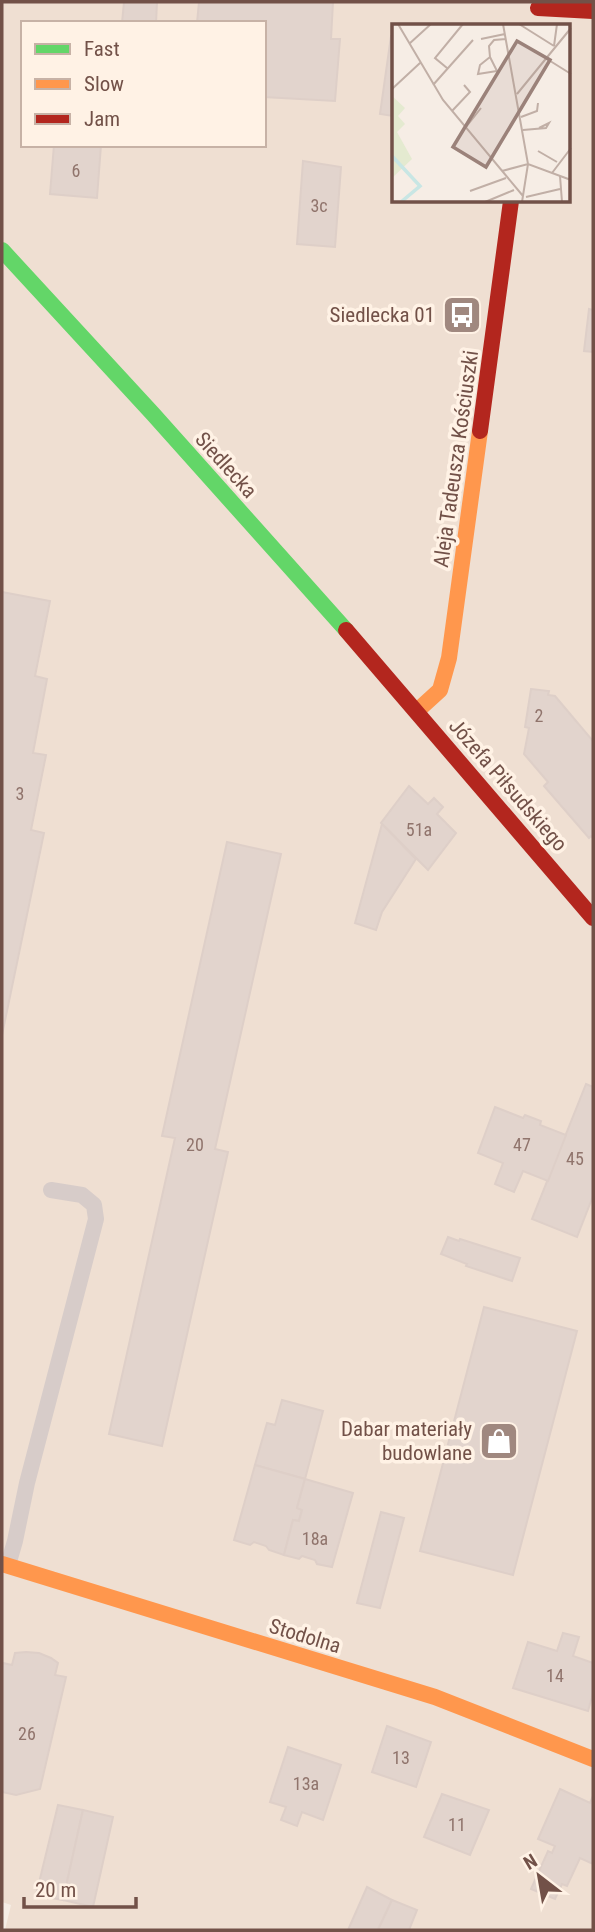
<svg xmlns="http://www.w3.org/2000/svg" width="595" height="1932" viewBox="0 0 595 1932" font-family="'Roboto Condensed',sans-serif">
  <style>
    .residential { fill: #efdfd2; fill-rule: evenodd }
    .building { fill: #e2d4cd; stroke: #decfc8; stroke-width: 2 }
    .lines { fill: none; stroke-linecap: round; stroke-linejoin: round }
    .lane { stroke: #d7ccc9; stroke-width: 16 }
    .fast { stroke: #63d668; stroke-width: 16 }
    .slow { stroke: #ff974d; stroke-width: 16 }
    .jam { stroke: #b3261e; stroke-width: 16 }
    .labels { text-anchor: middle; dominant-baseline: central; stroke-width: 7; stroke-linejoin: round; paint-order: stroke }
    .number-label { font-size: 18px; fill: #90746c }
    .poi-label { font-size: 21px; fill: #725148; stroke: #fff2e5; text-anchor: end }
    .street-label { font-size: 21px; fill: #725148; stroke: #fff2e5 }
    .inset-river { fill: none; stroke: #c8e6e4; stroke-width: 3.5 }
    .inset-road { fill: none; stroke: #c1afa6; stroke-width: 2 }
    .view { fill: #9b827a; fill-opacity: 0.15; stroke: #9b827a; stroke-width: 3.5 }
    .inset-edge { fill: none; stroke: #725148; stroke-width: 3.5 }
  </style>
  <rect width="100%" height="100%" fill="#f6ede5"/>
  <!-- residential -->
  <path class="residential" d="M2 2H593V1930H5L11 1905 2 1902ZM23 23H264V145H23ZM394 26H569V201H394Z"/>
  <!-- building -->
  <g class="building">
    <path d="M124 2H157L156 23H122Z"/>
    <path d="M199 2H333L331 39H340L335 101 264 97V23H197Z"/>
    <path d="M391 36 394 37V116L380 114Z"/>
    <path d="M54 145H101L97 198 50 194Z"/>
    <path d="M303 161 341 167 335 247 297 244Z"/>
    <path d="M589 309 593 310V352L584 351Z"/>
    <path d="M2 592 50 601 35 676 47 679 33 753 46 755 31 830 44 833 2 1035Z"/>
    <path d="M531 689 549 691 548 695 555 696 593 741V838L591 836 589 838 544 786 548 782 524 754 529 728 525 727Z"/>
    <path d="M409 786 428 804 434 798 443 807 437 814 456 833 428 870 381 823Z"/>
    <path d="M382 824 416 859 382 912 376 930 355 923Z"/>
    <path d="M227 842 281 854 215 1149 228 1152 162 1446 109 1434 175 1138 162 1136Z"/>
    <path d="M586 1084 593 1087V1196L577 1237 532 1219Z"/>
    <path d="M495 1107 523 1118 525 1115 541 1121 540 1125 566 1135 548 1181 523 1171 514 1192 495 1184 503 1163 478 1153Z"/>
    <path d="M448 1237 459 1241 460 1239 520 1258 512 1281 466 1266 467 1264 441 1254Z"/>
    <path d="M484 1307 577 1331 513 1575 420 1551Z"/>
    <path d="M282 1400 323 1411 305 1479 255 1465 267 1423 275 1425Z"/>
    <path d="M255 1465 305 1479 297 1508 302 1510 299 1521 293 1520 284 1555 269 1550 266 1546 254 1542 250 1545 234 1540Z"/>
    <path d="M305 1479 353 1493 332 1567 317 1564 315 1560 302 1556 299 1559 284 1555 293 1520 299 1521 302 1510 297 1508Z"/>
    <path d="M381 1512 404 1518 380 1608 357 1603Z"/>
    <path d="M563 1633 579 1637 573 1656 593 1663V1693L588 1711 513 1688 528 1642 557 1651Z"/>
    <path d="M26 1652 39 1653 51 1658 58 1663 55 1675 66 1677 40 1789 16 1795 2 1792V1668L3 1663 12 1665 15 1653Z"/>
    <path d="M387 1726 431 1742 416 1787 372 1772Z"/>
    <path d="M288 1747 341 1765 323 1820 302 1812 297 1826 281 1820 286 1807 270 1802Z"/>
    <path d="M560 1789 590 1803 593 1796V1864L580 1858 567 1886 562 1884 555 1899 531 1889 548 1851 552 1853 555 1846 538 1839Z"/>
    <path d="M442 1794 489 1810 470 1855 424 1837Z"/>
    <path d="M58 1805 83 1810 63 1900 36 1895Z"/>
    <path d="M83 1810 113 1817 93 1907 63 1900Z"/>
    <path d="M367 1887 392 1900 378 1930H348Z"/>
    <path d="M392 1900 417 1910 409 1930H378Z"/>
  </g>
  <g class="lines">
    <!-- lane -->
    <path class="lane" d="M8 1565 15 1541 27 1483 96 1219 94 1205 82 1195 51 1190"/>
    <!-- fast -->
    <path class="fast" d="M2 250 153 414 346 630"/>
    <!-- slow -->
    <g class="slow">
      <path d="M417 711 440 690 449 658 480 431"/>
      <path d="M2 1564 435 1697 593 1759"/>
    </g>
    <!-- jam -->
    <g class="jam">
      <path d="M538 8 593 11"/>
      <path d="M480 431 511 201"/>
      <path d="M346 630 593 918"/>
    </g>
  </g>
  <!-- icons -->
  <defs>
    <g id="bus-square" transform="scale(2.0125)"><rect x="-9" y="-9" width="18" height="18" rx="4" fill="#a0887f" stroke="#fff2e5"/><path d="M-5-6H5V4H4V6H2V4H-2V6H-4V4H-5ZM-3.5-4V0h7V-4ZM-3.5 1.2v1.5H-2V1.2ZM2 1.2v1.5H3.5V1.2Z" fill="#fff"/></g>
    <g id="shop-square" transform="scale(2.0125)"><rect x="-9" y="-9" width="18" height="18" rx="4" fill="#a0887f" stroke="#fff2e5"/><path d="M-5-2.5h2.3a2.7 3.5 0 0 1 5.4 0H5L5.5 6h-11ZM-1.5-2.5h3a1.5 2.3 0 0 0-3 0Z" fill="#fff"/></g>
  </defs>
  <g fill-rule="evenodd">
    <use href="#bus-square" x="462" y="315"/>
    <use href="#shop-square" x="499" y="1441"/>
  </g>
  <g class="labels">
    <!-- number labels -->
    <g class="number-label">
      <text x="76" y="170">6</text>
      <text x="319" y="205">3c</text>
      <text x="539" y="715">2</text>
      <text x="20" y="793">3</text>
      <text x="419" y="829">51a</text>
      <text x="195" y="1144">20</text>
      <text x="522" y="1144">47</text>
      <text x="575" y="1158">45</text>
      <text x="315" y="1538">18a</text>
      <text x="555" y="1675">14</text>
      <text x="27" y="1733">26</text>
      <text x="401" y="1757">13</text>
      <text x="306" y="1783">13a</text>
      <text x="457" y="1824">11</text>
    </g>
    <!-- poi labels -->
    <g class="poi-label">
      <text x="435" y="315">Siedlecka 01</text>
      <text x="472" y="1429">Dabar materiały<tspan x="472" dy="24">budowlane</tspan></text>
    </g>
    <!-- street labels -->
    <g class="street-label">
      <text transform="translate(456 459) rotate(-82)">Aleja Tadeusza Kościuszki</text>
      <text transform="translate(226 465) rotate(48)">Siedlecka</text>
      <text transform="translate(508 785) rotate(49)">Józefa Piłsudskiego</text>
      <text transform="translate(305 1636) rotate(17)">Stodolna</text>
    </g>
  </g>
  <!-- overview -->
  <g transform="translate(392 24)">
    <rect width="178" height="178" fill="#f6ede5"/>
    <path d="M0 72 13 84 6 92 13 100 5 108 20 135 0 154Z" fill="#e4ead0"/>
    <path class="inset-river" d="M0 132 28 162 9 178"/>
    <path class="inset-road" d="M6 0 51 76 131 172M111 0 136 140 130 178M127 0 162 22M89 15 113 10M17 20 39 0M162 22 165 0M98 33 105 47 86 50 88 41ZM98 33 97 22 102 16 114 15M155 35 179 50M55 44 43 34 71 0M41 61 81 16M0 65 28 39M125 70 179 4M60 87 78 68 72 61M129 93 145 87 146 79M74 103 89 84M131 106 154 104 157 99 147 104M146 127 165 138M110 147 136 140 179 156M160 149 179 124M168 152 170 178M78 167 114 154M134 173 168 165M93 178 122 166"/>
    <path class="view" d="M125 17 158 36 94 143 61 123Z"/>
    <rect width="178" height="178" class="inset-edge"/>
  </g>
  <!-- border -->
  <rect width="595" height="1932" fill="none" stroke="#725148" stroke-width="7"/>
  <!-- legend -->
  <rect x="21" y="21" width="245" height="126" fill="#fff2e5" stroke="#c7b2a6" stroke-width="2"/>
  <rect x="35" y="44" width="35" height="10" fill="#63d668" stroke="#c7b2a6" stroke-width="2"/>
  <text x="84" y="56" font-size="21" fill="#725148">Fast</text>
  <rect x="35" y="79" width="35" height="10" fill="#ff974d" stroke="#c7b2a6" stroke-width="2"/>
  <text x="84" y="91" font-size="21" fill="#725148">Slow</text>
  <rect x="35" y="114" width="35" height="10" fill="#b3261e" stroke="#c7b2a6" stroke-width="2"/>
  <text x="84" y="126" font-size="21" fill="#725148">Jam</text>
  <!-- north arrow -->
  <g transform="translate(539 1876) rotate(329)" stroke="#fff2e5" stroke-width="5" paint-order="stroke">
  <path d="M0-5L12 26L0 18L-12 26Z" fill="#725148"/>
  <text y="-10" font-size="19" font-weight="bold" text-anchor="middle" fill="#725148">N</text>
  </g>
  <!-- scale -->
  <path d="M24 1897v10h112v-10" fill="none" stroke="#725148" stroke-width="3.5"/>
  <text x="35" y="1897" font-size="21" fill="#725148" stroke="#fff2e5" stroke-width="5" paint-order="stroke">20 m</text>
</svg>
